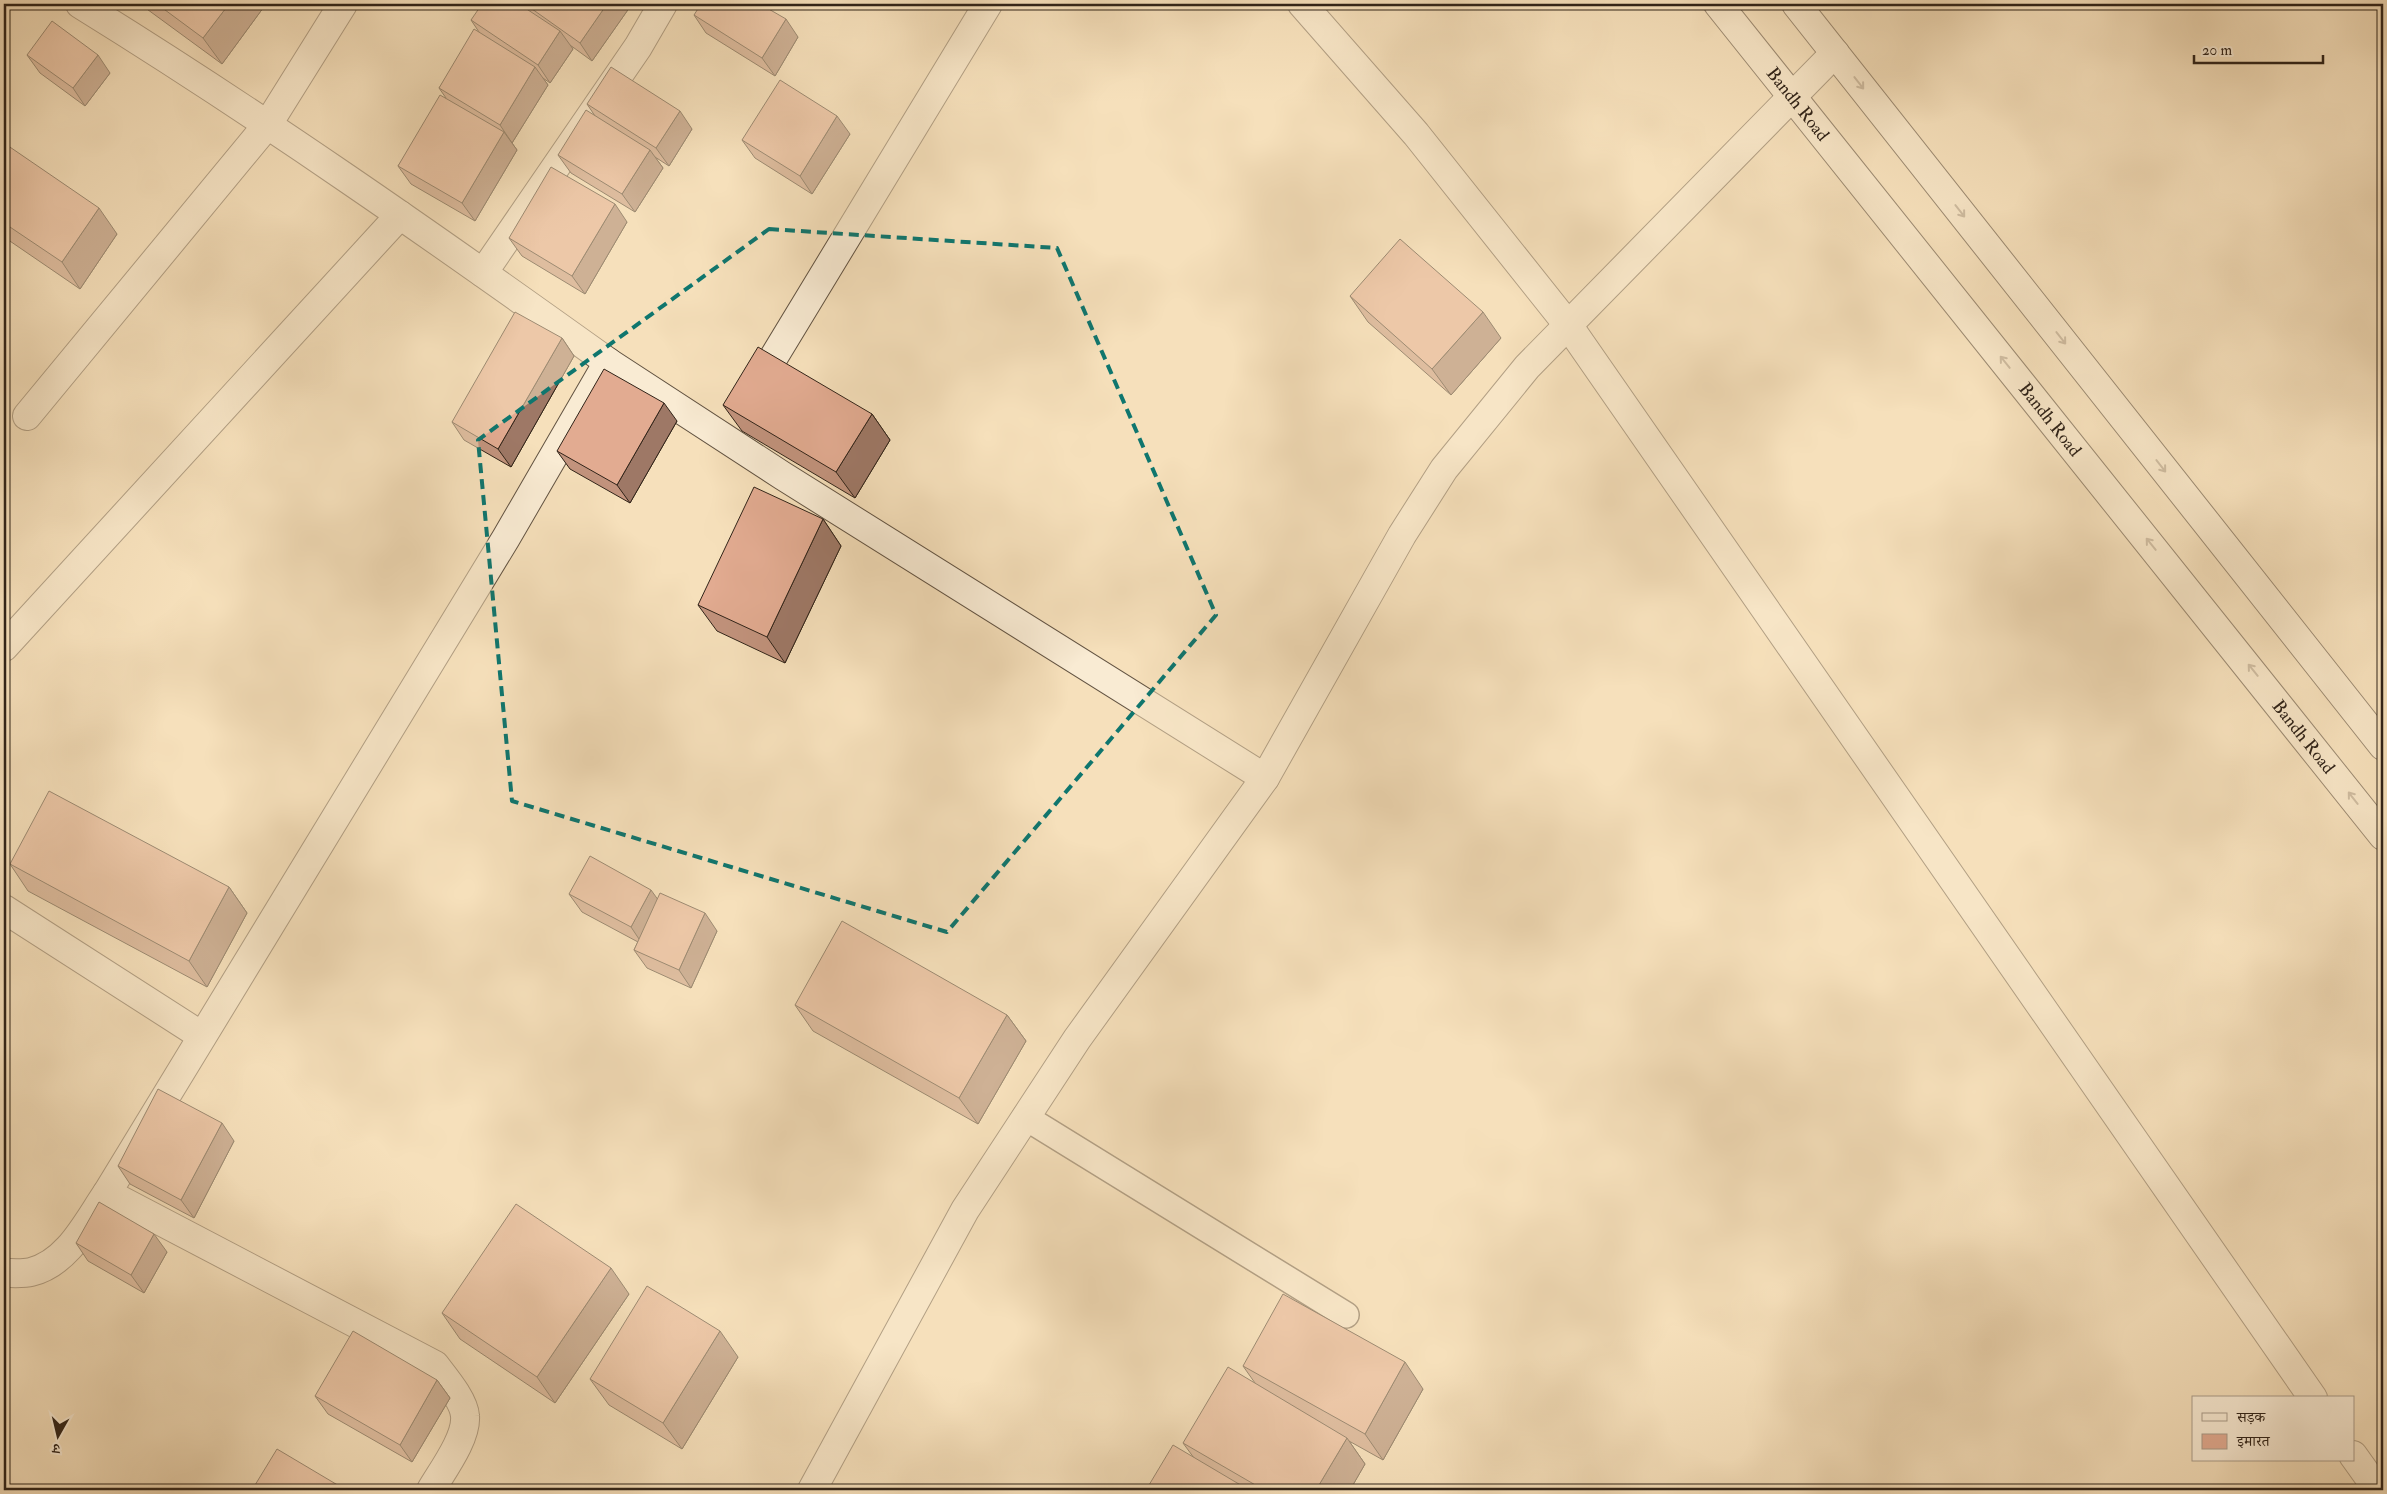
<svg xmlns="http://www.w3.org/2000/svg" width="2387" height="1494" viewBox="0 0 2387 1494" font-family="'IM FELL Double Pica','Noto Serif Devanagari',serif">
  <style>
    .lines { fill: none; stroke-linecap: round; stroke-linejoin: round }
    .service-casing { stroke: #625342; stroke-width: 28 }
    .minor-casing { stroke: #625342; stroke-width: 30 }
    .tertiary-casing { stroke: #625342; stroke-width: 30 }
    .secondary-casing { stroke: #312419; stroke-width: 30 }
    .service { stroke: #f9ebd3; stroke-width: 25 }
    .minor { stroke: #f9ebd3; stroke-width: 28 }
    .tertiary { stroke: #f9ebd3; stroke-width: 28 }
    .secondary { stroke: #f9ebd3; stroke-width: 28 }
    .wall { fill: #c2937d; stroke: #312419 }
    .shaded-wall { fill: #9e7866; stroke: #312419 }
    .building { fill: #e2ab91; stroke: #312419 }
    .oneway { stroke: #9f917f }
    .marked { fill: none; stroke: #0f766e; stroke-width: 4; stroke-dasharray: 10 6; stroke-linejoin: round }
    .labels { text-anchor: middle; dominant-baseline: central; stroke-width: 4.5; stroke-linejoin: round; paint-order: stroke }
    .street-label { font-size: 18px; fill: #312419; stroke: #f9ebd3 }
  </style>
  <rect width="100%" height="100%" fill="#f6e0bb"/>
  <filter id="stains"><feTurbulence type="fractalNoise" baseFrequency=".004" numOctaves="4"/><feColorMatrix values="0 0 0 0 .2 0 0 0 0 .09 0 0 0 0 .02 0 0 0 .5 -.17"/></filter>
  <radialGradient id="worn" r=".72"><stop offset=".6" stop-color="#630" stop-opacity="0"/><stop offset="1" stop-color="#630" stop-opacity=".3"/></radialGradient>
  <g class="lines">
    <!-- service casing -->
    <g class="service-casing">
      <path id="service" d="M1025 1117 1346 1315"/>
    </g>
    <!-- minor casing -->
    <g class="minor-casing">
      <g id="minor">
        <path d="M80 4C261 116 435 238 608 362"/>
        <path d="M483 273 638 47 663 4"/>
        <path d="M755 388 988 4"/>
        <path d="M27 416 268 124 343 4"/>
        <path d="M4 647 400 215"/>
        <path d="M4 909 202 1036"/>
        <path d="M107 1193 435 1365C444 1377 464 1400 465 1416 467 1438 442 1471 431 1490"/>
        <path d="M4 1273C12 1273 23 1274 31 1272 68 1263 87 1222 107 1193L506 538 608 362 783 476 1265 778 1402 535 1444 469 1527 367 1835 53"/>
        <path d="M812 1490 965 1210 1077 1039 1265 778"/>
      </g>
    </g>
    <!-- tertiary casing -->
    <g class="tertiary-casing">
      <g id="tertiary">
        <path d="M1302 4 1416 134 1568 325 2313 1398"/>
        <path d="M2353 1455 2378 1490"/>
      </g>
    </g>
    <!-- secondary casing -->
    <g class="secondary-casing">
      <g id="secondary">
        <path id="s1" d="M1718 4 2383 836"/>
        <path d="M1796 4 2383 746"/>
      </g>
    </g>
    <!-- service -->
    <use href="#service" class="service"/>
    <!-- minor -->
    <use href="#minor" class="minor"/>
    <!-- tertiary -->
    <use href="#tertiary" class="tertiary"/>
    <!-- secondary -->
    <use href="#secondary" class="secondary"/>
  </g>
  <!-- wall -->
  <g class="wall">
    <path d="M140 4H266L222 64Z"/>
    <path d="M521 4H632L592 61 570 45 573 49 550 83 543 78 548 85 512 143 517 150 475 221 411 184 398 166 446 98 439 88 479 32 471 20 524 7Z"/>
    <path d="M694 15 798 37 775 76 706 33Z"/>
    <path d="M27 55 110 73 85 106 40 73Z"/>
    <path d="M587 104 692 129 669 166 655 157 663 168 635 212 571 173 558 155 595 116Z"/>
    <path d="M850 134 812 194 755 158 742 140Z"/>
    <path d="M4 143 117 234 80 289 4 237Z"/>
    <path d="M627 222 585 294 522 256 509 238Z"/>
    <path d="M1350 296 1501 338 1451 395 1368 322Z"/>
    <path d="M562 338 574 356 511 467 464 440 452 422Z"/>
    <path d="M723 405 872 414 890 440 855 498 742 431Z"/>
    <path d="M677 421 630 503 570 469 557 451Z"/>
    <path d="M823 519 841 546 785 663 717 631 698 605Z"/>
    <path d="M10 864 229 887 247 913 207 987 28 891Z"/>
    <path d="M569 894 658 899 717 931 691 988 647 968 634 950 638 942 582 912Z"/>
    <path d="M795 1005 1007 1015 1026 1041 978 1124 813 1031Z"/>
    <path d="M234 1141 194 1218 130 1184 118 1166Z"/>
    <path d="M76 1243 167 1252 144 1293 88 1261Z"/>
    <path d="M629 1294 555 1403 460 1339 442 1313Z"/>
    <path d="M738 1357 682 1449 609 1405 590 1379Z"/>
    <path d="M1243 1366 1423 1389 1383 1460 1349 1441 1365 1464 1350 1490H1146L1194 1458 1183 1443 1255 1383Z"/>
    <path d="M437 1380 450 1398 412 1462 328 1414 315 1396Z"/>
  </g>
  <!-- shaded-wall -->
  <g class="shaded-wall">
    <path d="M229 4H266L222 64 203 38Z"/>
    <path d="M607 4H632L592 61 580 43Z"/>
    <path d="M786 19 798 37 775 76 762 58Z"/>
    <path d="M560 31 573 49 550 83 538 65Z"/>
    <path d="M98 55 110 73 85 106 73 88Z"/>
    <path d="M535 67 548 85 512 143 500 125Z"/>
    <path d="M680 111 692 129 669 166 656 148Z"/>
    <path d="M837 116 850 134 812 194 800 176Z"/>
    <path d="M504 132 517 150 475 221 462 203Z"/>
    <path d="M650 150 663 168 635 212 622 194Z"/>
    <path d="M615 204 627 222 585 294 572 276Z"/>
    <path d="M99 208 117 234 80 289 62 262Z"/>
    <path d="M1483 312 1501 338 1451 395 1432 369Z"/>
    <path d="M562 338 574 356 511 467 498 449Z"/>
    <path d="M664 403 677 421 630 503 617 485Z"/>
    <path d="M872 414 890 440 855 498 836 472Z"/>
    <path d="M823 519 841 546 785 663 767 637Z"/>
    <path d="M229 887 247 913 207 987 189 961Z"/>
    <path d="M651 890 664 908 643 945 631 927Z"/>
    <path d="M705 913 717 931 691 988 679 970Z"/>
    <path d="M1007 1015 1026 1041 978 1124 959 1098Z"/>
    <path d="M222 1123 234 1141 194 1218 181 1200Z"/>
    <path d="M154 1234 167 1252 144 1293 131 1275Z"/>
    <path d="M611 1268 629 1294 555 1403 537 1377Z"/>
    <path d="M720 1331 738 1357 682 1449 663 1423Z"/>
    <path d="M1405 1362 1423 1389 1383 1460 1365 1434Z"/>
    <path d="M437 1380 450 1398 412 1462 400 1445Z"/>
    <path d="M1347 1438 1365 1464 1350 1490H1316Z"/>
  </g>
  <!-- building -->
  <g class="building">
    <path d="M157 4H229L203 38Z"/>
    <path d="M482 4H519L560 31 538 65 471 20Z"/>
    <path d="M525 4H607L580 43Z"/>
    <path d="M701 4H760L786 19 762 58 694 15Z"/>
    <path d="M52 21 98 55 73 88 27 55Z"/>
    <path d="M474 29 535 67 500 125 439 88Z"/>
    <path d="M611 67 680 111 656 148 587 104Z"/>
    <path d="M780 80 837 116 800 176 742 140Z"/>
    <path d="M440 95 504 132 462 203 398 166Z"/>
    <path d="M586 110 650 150 622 194 558 155Z"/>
    <path d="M4 143 99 208 62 262 4 223Z"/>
    <path d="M551 167 615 204 572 276 509 238Z"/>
    <path d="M1400 239 1483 312 1432 369 1350 296Z"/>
    <path d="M515 312 562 338 498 449 452 422Z"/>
    <path d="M758 347 872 414 836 472 723 405Z"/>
    <path d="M604 369 664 403 617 485 557 451Z"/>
    <path d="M754 487 823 519 767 637 698 605Z"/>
    <path d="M49 791 229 887 189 961 10 864Z"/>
    <path d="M590 856 651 890 631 927 569 894Z"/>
    <path d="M660 893 705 913 679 970 634 950Z"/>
    <path d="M842 921 1007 1015 959 1098 795 1005Z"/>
    <path d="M158 1089 222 1123 181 1200 118 1166Z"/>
    <path d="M99 1202 154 1234 131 1275 76 1243Z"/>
    <path d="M516 1204 611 1268 537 1377 442 1313Z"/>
    <path d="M647 1286 720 1331 663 1423 590 1379Z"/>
    <path d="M1283 1294 1405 1362 1365 1434 1243 1366Z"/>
    <path d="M353 1331 437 1380 400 1445 315 1396Z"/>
    <path d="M1228 1367 1347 1438 1316 1490H1264L1183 1443Z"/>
    <path d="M1173 1445 1249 1490H1146Z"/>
    <path d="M277 1449 346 1490H252Z"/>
  </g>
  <!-- one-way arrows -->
  <defs><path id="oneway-shaft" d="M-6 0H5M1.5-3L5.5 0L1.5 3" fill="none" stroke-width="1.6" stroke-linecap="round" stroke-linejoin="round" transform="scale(1.25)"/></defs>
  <g class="oneway">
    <use href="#oneway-shaft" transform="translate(1859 83) rotate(52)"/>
    <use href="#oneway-shaft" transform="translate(1960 211) rotate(52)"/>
    <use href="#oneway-shaft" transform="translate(2061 338) rotate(52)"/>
    <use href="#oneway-shaft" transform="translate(2005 362) rotate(-129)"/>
    <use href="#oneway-shaft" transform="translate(2161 466) rotate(52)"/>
    <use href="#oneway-shaft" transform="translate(2151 544) rotate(-129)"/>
    <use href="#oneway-shaft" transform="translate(2253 670) rotate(-129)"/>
    <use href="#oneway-shaft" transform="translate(2353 798) rotate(-128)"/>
  </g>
  <!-- marked area -->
  <path d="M0 0H2387V1494H0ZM769 229 1057 248 1216 615 947 932 512 801 478 440Z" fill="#f6e0bb" fill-opacity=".55" fill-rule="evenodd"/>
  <path class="marked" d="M769 229 1057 248 1216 615 947 932 512 801 478 440Z"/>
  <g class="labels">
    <!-- street labels -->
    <g class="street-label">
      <text stroke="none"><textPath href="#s1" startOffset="128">Bandh Road</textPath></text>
      <text stroke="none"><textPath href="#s1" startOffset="532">Bandh Road</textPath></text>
      <text stroke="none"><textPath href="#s1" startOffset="938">Bandh Road</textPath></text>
    </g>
  </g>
  <!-- margin -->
  <rect width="2387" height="1494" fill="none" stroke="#f6e0bb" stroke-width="20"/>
  <rect x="5" y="5" width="2377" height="1484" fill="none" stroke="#312419" stroke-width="2.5"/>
  <rect x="10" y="10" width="2367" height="1474" fill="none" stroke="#312419"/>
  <!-- legend -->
  <rect x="2192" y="1396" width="162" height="65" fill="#f9ebd3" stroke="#a99b89"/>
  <rect x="2202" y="1413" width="25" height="8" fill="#f9ebd3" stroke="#a99b89"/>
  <text x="2237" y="1422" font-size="15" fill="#312419">सड़क</text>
  <rect x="2202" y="1434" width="25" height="15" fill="#e2ab91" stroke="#a99b89"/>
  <text x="2237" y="1446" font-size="15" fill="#312419">इमारत</text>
  <!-- north arrow -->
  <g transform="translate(58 1436) rotate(188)" stroke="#f9ebd3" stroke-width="4" paint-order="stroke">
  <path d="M0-4L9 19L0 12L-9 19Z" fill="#312419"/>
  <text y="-8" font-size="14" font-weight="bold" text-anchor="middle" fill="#312419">उ</text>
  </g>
  <!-- scale -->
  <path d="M2194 55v8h129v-8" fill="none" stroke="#312419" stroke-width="2.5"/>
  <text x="2202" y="55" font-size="15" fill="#312419" stroke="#f9ebd3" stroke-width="4" paint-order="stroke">20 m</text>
  <rect width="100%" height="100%" filter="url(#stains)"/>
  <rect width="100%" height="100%" fill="url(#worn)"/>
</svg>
